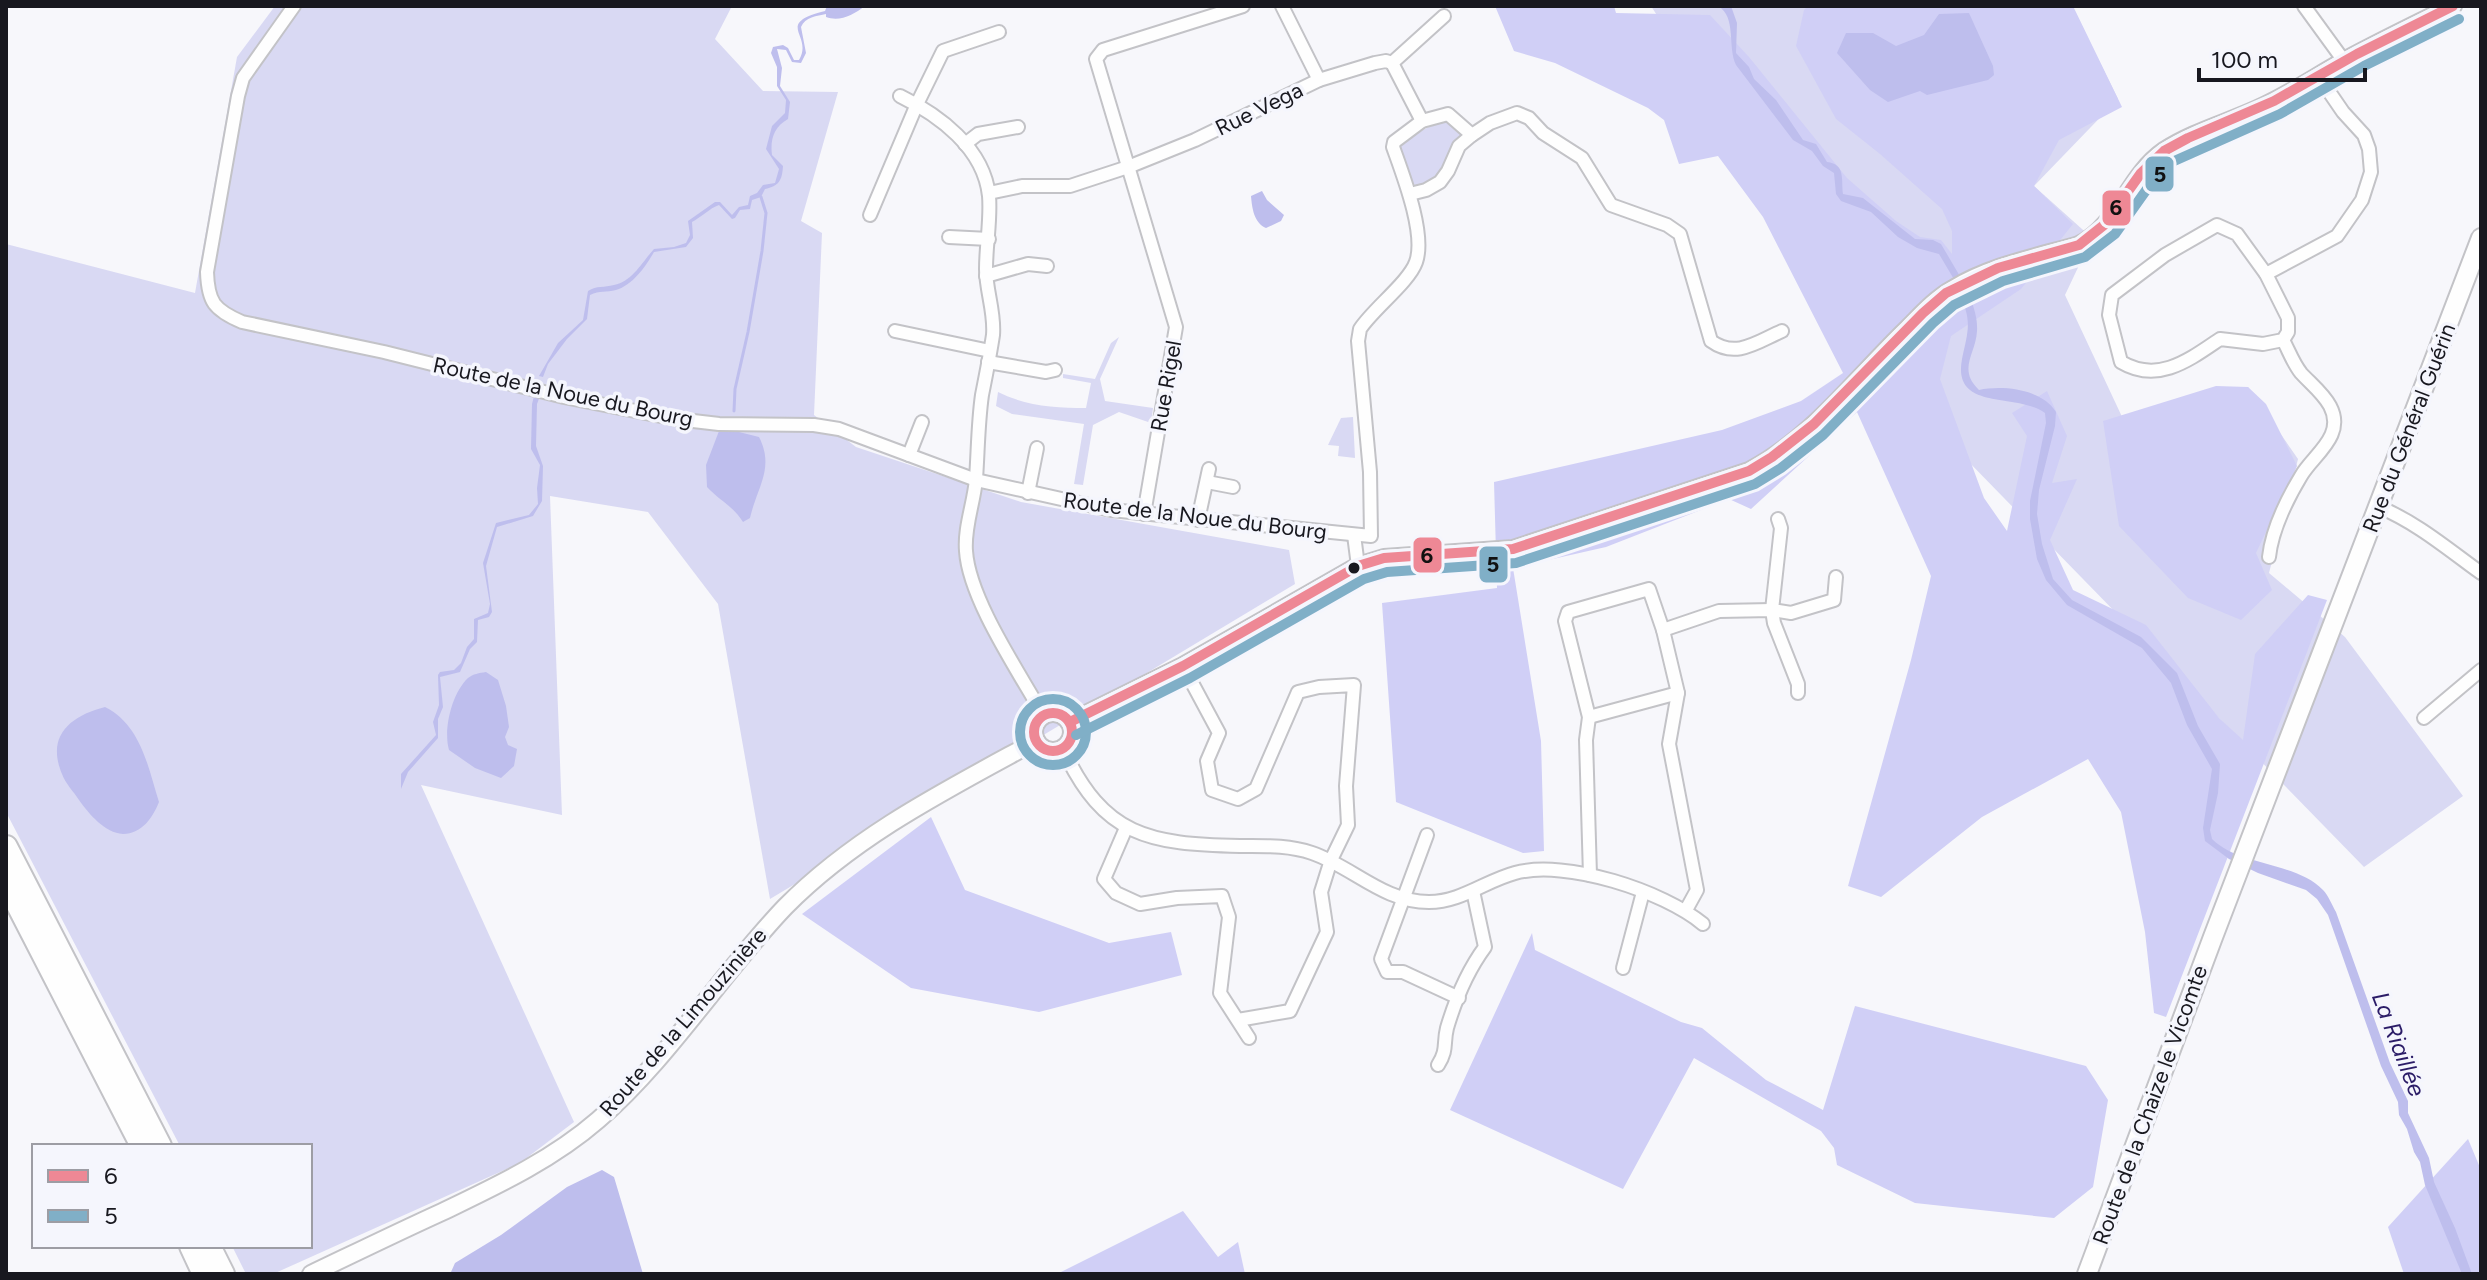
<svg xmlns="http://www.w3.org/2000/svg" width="2487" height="1280" viewBox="0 0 2487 1280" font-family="Figtree,sans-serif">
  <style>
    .green { fill: #d9d9f3 }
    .forest { fill: #d0cff6 }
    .water { fill: #bebeed }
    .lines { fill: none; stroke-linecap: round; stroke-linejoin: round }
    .stream { stroke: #bebeed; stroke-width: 3 }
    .minor-casing { stroke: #c3c3c7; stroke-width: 16 }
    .tertiary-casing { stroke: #c3c3c7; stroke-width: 20 }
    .secondary-casing { stroke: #c3c3c7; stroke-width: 22 }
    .motorway-casing { stroke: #c3c3c7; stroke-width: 26 }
    .minor { stroke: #fefefe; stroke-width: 12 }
    .tertiary { stroke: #fefefe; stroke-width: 16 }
    .secondary { stroke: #fefefe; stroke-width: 18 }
    .motorway { stroke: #fefefe; stroke-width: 22 }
    .bus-1-casing { stroke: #f5f6fd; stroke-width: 16 }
    .bus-2-casing { stroke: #f5f6fd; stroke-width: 16 }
    .bus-1 { stroke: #ee8895; stroke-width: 10 }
    .bus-2 { stroke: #80afc7; stroke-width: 10 }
    .bus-dot { fill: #18181f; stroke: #f5f6fd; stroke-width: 3 }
    .labels { text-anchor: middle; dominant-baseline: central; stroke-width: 7; stroke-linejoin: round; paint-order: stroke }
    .street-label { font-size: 22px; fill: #18181f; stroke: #f5f6fd }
    .water-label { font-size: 24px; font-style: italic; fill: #2b1c67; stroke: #f5f6fd }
    .line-badge { stroke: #f5f6fd; stroke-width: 3 }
    .pale-badge-label { font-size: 22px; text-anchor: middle; font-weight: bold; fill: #111 }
  </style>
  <rect width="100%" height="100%" fill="#f7f7fb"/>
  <!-- green -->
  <g class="green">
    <path d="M275 6H732L715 39 763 91 838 92 801 221 822 233 814 415 856 447 1021 502 1289 550 1295 584 770 899 718 604 648 512 550 496 562 815 421 785 574 1122 520 1163 273 1274H246L232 1246H310V1146H180L6 812V244L195 293 237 57Z"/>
    <path d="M1651 6H2072L2118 99 2034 186 2092 238 2065 295 2131 436 2248 387 2298 459 2269 573 2345 637 2463 796 2364 867 1923 415 1722 117Z"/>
    <path d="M1444 119 1461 131 1460 137 1438 179C1428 183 1419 189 1409 182L1399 148 1402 141Z"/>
    <path d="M1119 337 1100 379 1105 401 1153 408 1151 423 1119 412 1093 425 1083 485 1074 484 1084 424 1012 414 996 406 998 392C1026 406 1055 408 1086 408L1091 383 1063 378V374L1095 379 1111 343Z"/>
    <path d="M1353 417 1355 458 1338 456 1339 446 1328 445 1341 418Z"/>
  </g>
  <!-- forest -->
  <g class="forest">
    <path d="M1495 6H1614L1616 13 1710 15 1749 57 1847 178 1896 221 1920 237 1941 240 1952 254V231L1942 209 1880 154 1836 119 1796 46 1804 10 1808 6H2073L2122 107 2059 140 2034 186 2073 224 2021 289 1951 336 1940 379 1984 498 2007 531 2027 436 2012 413 2047 391 2067 436 2052 483 2077 479 2050 540 2073 590 2146 625 2219 718 2243 740 2255 654 2308 595 2327 600 2166 1017 2154 1013 2145 932 2121 812 2088 759 1982 817 1881 897 1848 886 1911 660 1931 576 1857 412 1751 509 1729 499 1606 547 1513 568 1541 741 1544 851 1523 853 1396 802 1382 603 1497 588 1494 482 1722 430 1801 401 1843 373 1763 217 1718 156 1679 164 1664 120 1648 108 1555 63 1514 51Z"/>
    <path d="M2216 386 2248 387 2266 404 2297 466 2256 553 2272 590 2241 620 2188 598 2119 526 2103 421Z"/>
    <path d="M931 817 965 890 1109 943 1171 932 1182 975 1039 1012 911 988 802 914Z"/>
    <path d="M1532 933 1535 950 1681 1022 1702 1028 1766 1080 1823 1110 1855 1006 2086 1066 2108 1100 2093 1187 2054 1218 1915 1203 1837 1165 1834 1148 1821 1131 1694 1058 1623 1189 1450 1110Z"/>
    <path d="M2468 1139 2481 1170V1274H2404L2388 1227Z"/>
    <path d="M1183 1211 1218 1257 1238 1242 1245 1274H1057Z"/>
  </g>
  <!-- water -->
  <g class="water">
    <path d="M827 6H865C853 15 840 22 826 17V14C817 16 805 17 801 27L806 53 801 63 792 62 786 50 777 49 782 68 780 86 790 102 788 119C774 127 770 139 772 155L783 166C782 181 779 186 765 189L761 197 752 200 750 209 740 210 735 218 732 219 719 205C710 208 700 218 692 222L693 238 686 247 654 252C646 266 633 285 616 290 606 293 600 290 590 295L587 319 567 339 548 364 543 377 539 376 558 343 583 320 588 291C597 285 604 288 614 285 633 281 642 262 654 249L674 247 686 243 690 235 688 221 715 202H720L732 215 739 207 748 205 750 196 757 193 763 185 775 183 779 169 766 149 772 126 785 113 786 100 777 86V67L771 53 773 47 783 45 788 48 794 60H799C814 35 773 24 825 11Z"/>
    <path d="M1718 6H1731L1737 23 1736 53 1749 67 1754 79 1776 100 1803 140 1816 144 1827 162C1846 164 1841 180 1843 194L1863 198 1915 239 1933 240 1941 244 1961 278 1955 281 1939 254 1917 248 1898 237 1871 212 1841 201 1836 194 1834 173 1823 166 1812 151 1793 140 1736 65C1727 47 1737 17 1718 6Z"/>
    <path d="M1969 13 1993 66 1994 75 1988 80 1927 95 1920 91 1888 102 1870 90 1837 53 1846 33H1873L1896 46 1924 35 1939 14Z"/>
    <path d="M1262 191 1267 200 1284 215 1281 221 1266 228C1254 223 1252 208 1251 196Z"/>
    <path d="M1966 288C1972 302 1978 316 1977 331 1976 354 1957 369 1979 390 2003 385 2042 389 2056 412L2055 426 2039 490 2037 514 2042 544 2053 579 2072 600 2141 637 2177 673 2198 726 2220 764 2218 793 2210 830 2212 839C2239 866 2296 862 2323 890 2328 895 2332 905 2336 912L2390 1063 2408 1101V1113L2429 1158 2434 1182 2455 1228 2472 1274H2462L2425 1185 2420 1162 2414 1152 2407 1129 2399 1115 2398 1102 2381 1066 2328 915 2317 899 2306 890 2258 873 2229 859 2205 841 2203 828 2212 769 2187 725 2171 683 2142 648 2067 605 2046 580 2037 559 2030 519V501L2046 423 2045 413C2016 392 1952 412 1962 359 1968 331 1973 320 1958 292Z"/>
    <path d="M535 392 540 396 537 404 536 446 543 466 542 501 533 516 497 527 486 566 492 612 489 617 478 620 477 642 470 649 460 672 440 677 443 707 438 719V738L408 772 401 789V774L436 735 433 722 439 705 438 675 440 672 454 670 461 663 467 647 474 639V619L488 613 490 604 483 563 496 523 529 515 538 504 537 488 540 465 531 449 532 404Z"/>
    <path d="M719 431H735L759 437C775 468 757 487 750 518L743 522C733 506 719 500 707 487L706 465Z"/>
    <path d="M486 672 498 680 506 706 509 727 505 737 508 745 517 749 514 766 501 778 475 768 449 750C443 729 452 693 468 678 473 674 479 673 486 672Z"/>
    <path d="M105 707C141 725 148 767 159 802 153 817 142 834 123 834 105 833 89 814 79 800 74 792 65 783 62 774 46 736 70 716 105 707Z"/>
    <path d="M602 1170 614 1177 643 1274 451 1272 455 1263 501 1235 567 1187Z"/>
  </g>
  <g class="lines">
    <!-- stream -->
    <path class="stream" d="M734 411 735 389 748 332 762 251 766 213 761 197"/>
    <!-- minor casing -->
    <g class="minor-casing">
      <g id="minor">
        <path d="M294 6 243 78 238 96 207 272C208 302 214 310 242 322L384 352 564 397 676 419 719 424 814 425 839 429 976 480 1111 510 1371 536 1370 472 1358 341 1360 329C1373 309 1409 282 1416 262 1426 234 1403 175 1393 147L1394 142 1422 121 1448 114 1472 135"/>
        <path d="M1282 6 1319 80"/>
        <path d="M2304 6 2344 61"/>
        <path d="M1392 63 1444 16"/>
        <path d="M1392 63 1422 121"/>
        <path d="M900 96C939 115 984 148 989 196 991 220 986 244 986 269 986 291 995 312 993 335 990 355 986 375 982 395 978 423 978 451 976 479 974 503 964 527 966 551 969 599 1019 672 1043 715"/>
        <path d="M965 144 978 134 1018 127"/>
        <path d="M989 193 1022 186H1070L1128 167 1195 140 1319 80 1375 63 1386 61 1392 63"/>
        <path d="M1410 194 1426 190 1440 182 1448 171 1459 146 1472 135 1490 123 1517 113 1529 118 1543 133 1582 158 1611 205 1667 225 1680 234 1711 341C1736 359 1757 342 1782 331"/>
        <path d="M870 215 917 104 943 51 999 32"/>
        <path d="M2217 225 2237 234 2266 274 2288 318V332L2283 340 2263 344 2220 339C2189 360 2158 384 2121 362L2109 315 2112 295 2165 255Z"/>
        <path d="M949 237 989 239"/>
        <path d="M2266 274 2337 236 2362 200 2371 172 2369 149 2364 135 2343 112 2319 77"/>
        <path d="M986 276 1028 264 1047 266"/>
        <path d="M895 331 990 351"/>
        <path d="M988 362 1046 372 1055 370"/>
        <path d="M909 455 922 422"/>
        <path d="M1207 482 1233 487"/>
        <path d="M1028 493 1037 448"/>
        <path d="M2379 507C2416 522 2449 550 2481 573"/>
        <path d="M1144 514 1176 327 1096 59 1103 50 1243 6"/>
        <path d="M1778 519 1781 528 1772 610 1774 623 1798 684V693"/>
        <path d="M1198 520 1209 469"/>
        <path d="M1354 535 1358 566"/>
        <path d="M2269 557C2272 529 2286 501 2301 476 2313 455 2346 436 2330 406 2323 393 2310 383 2301 373 2293 363 2289 351 2283 340"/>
        <path d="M1663 630 1719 611 1772 610 1791 613 1834 600 1836 577"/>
        <path d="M1183 666 1219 733 1207 761 1212 790 1238 799 1256 789 1298 692 1319 687 1354 685 1346 786 1348 825 1331 860 1321 892 1327 932 1290 1011 1238 1020"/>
        <path d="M1589 717 1678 693"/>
        <path d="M2424 718 2481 670"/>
        <path d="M1063 749C1104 837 1149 844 1240 846 1265 846 1289 845 1312 853 1353 867 1383 902 1429 902 1461 902 1485 881 1515 873 1566 859 1663 891 1703 924"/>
        <path d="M1126 828 1104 879 1116 893 1140 904 1177 898 1222 896 1229 917 1220 993 1249 1038"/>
        <path d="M1427 835 1381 959 1387 972H1403L1459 998"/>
        <path d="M1590 875 1586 740 1589 717 1565 621 1568 612 1649 589 1663 630 1678 693 1669 744 1697 890 1686 910"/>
        <path d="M1623 968 1643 892"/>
        <path d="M1438 1065C1448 1049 1443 1044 1447 1028 1455 1001 1468 970 1485 947L1473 891"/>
      </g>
    </g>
    <!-- tertiary casing -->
    <g class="tertiary-casing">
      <g id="tertiary">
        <circle cx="1053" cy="732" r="19"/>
        <path d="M1070 722 1183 666 1358 566 1384 558 1513 549 1749 471C1814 437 1855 379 1907 329 1921 315 1935 299 1953 289 1990 266 2038 257 2079 245 2119 225 2128 176 2164 151 2195 131 2231 122 2264 106 2292 93 2317 76 2344 61 2379 42 2416 24 2453 6"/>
        <path d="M311 1274C355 1253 398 1232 442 1212 496 1186 552 1160 598 1120 667 1061 721 974 785 907 856 835 948 789 1036 741"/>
      </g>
    </g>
    <!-- secondary casing -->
    <g class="secondary-casing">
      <path id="secondary" d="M2087 1274 2213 937 2481 238"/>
    </g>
    <!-- motorway casing -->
    <g class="motorway-casing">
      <g id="motorway">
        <path d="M6 847 160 1146"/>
        <path d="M6 882 142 1146"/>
        <path d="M191 1246 204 1274"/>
        <path d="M209 1246 223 1274"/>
      </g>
    </g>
    <!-- minor -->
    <use href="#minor" class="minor"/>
    <!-- tertiary -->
    <use href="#tertiary" class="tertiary"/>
    <!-- secondary -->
    <use href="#secondary" class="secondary"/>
    <!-- motorway -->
    <use href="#motorway" class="motorway"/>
    <!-- bus-1 casing -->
    <g class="bus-1-casing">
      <g id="bus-1">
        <circle cx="1053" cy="732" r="19"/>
        <path d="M1070 722 1183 666 1358 566 1384 558 1513 549 1749 471 1772 457 1814 424 1923 313 1946 293 1998 268 2079 245 2104 225 2141 173 2164 151 2188 138 2274 101 2357 54 2453 6"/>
      </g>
    </g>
    <!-- bus-2 casing -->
    <g class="bus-2-casing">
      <g id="bus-2">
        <circle cx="1053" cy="732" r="33"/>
        <path d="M1076 735 1190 678 1364 579 1387 572 1516 563 1755 484 1781 468 1823 435 1933 323 1954 305 2003 281 2085 257 2115 234 2152 182 2172 162 2280 114 2364 66 2459 19"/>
      </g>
    </g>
    <!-- bus-1 -->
    <use href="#bus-1" class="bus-1"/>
    <!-- bus-2 -->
    <use href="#bus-2" class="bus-2"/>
  </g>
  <!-- markers -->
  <circle class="bus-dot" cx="1354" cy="568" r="7"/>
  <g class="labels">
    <!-- street labels -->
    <g class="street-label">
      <text transform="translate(1259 109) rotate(-26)">Rue Vega</text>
      <text transform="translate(1166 386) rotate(-80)">Rue Rigel</text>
      <text transform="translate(563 392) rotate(12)">Route de la Noue du Bourg</text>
      <text transform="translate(2409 428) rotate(-69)">Rue du Général Guérin</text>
      <text transform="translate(1195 516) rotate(7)">Route de la Noue du Bourg</text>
      <text transform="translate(683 1022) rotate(-49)">Route de la Limouzinière</text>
      <text transform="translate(2150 1105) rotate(-70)">Route de la Chaize le Vicomte</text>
    </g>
    <!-- water labels -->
    <g class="water-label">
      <text transform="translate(2399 1044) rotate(69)">La Riaillée</text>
    </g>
  </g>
  <g class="line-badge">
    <rect x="2144" y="155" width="31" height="38" rx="8" fill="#80afc7"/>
    <rect x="2101" y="189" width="31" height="38" rx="8" fill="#ee8895"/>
    <rect x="1412" y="536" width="31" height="38" rx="8" fill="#ee8895"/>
    <rect x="1478" y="545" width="31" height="39" rx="8" fill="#80afc7"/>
  </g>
  <g class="pale-badge-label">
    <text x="2160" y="182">5</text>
    <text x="2116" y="215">6</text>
    <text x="1427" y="563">6</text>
    <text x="1493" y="572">5</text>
  </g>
  <!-- border -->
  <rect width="2487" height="1280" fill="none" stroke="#18181f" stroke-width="16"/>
  <!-- legend -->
  <rect x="32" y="1144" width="280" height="104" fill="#f5f6fd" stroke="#9d9da4" stroke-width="2"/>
  <rect x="48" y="1170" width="40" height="12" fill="#ee8895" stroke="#9d9da4" stroke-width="2"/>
  <text x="104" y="1184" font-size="24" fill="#18181f">6</text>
  <rect x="48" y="1210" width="40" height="12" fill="#80afc7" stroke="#9d9da4" stroke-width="2"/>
  <text x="104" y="1224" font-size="24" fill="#18181f">5</text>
  <!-- scale -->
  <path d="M2199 68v12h166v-12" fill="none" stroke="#18181f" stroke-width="4"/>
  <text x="2211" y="68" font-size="24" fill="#18181f" stroke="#f5f6fd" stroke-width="6" paint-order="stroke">100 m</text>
</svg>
